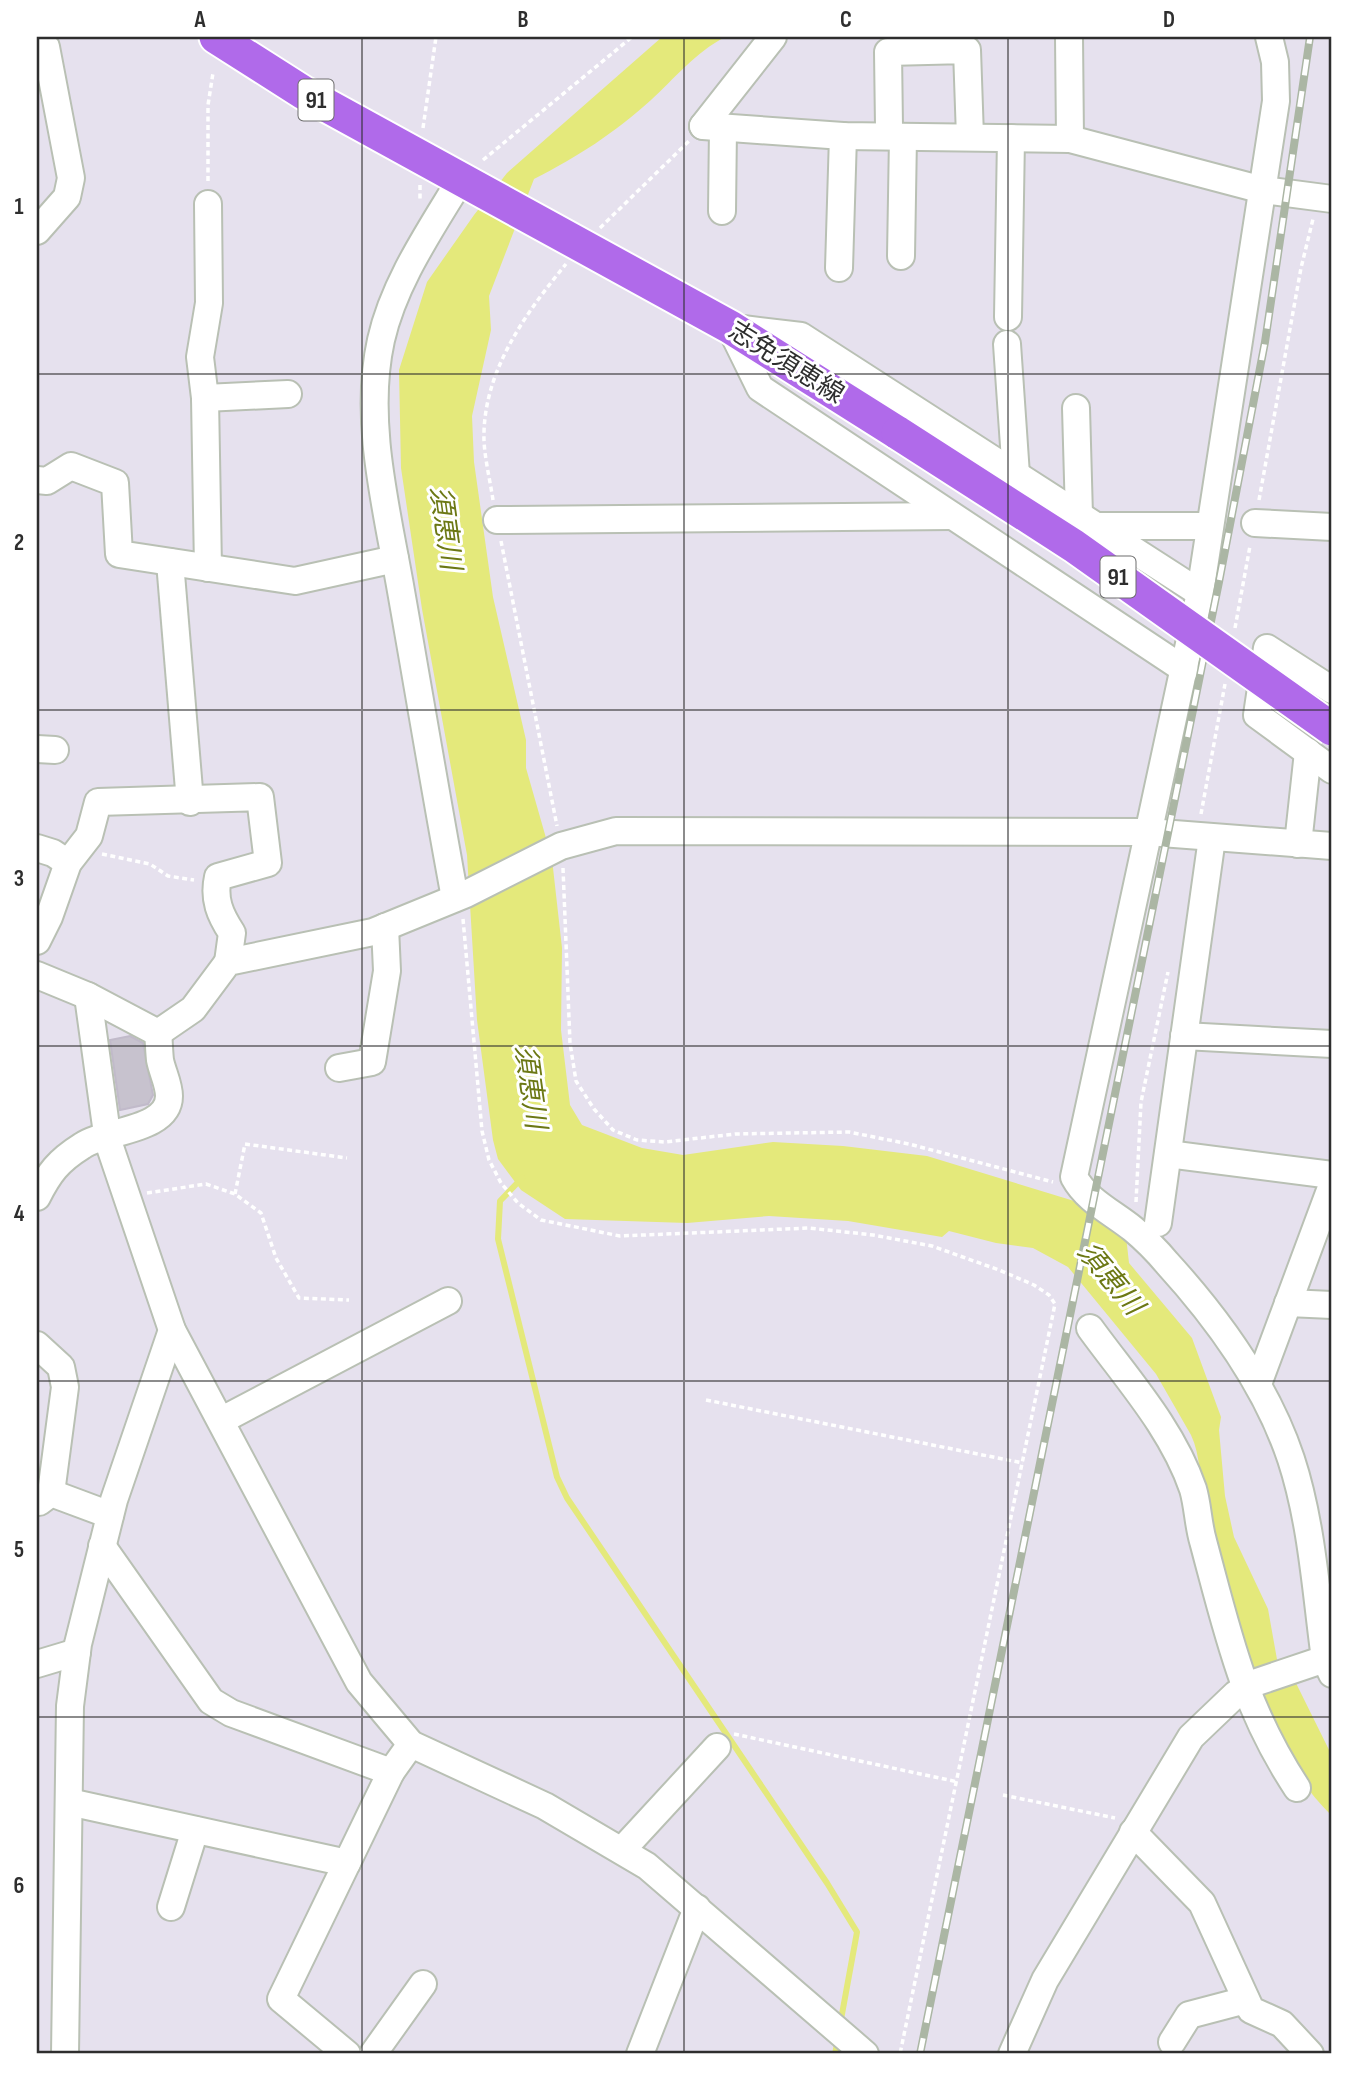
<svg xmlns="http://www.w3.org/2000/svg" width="1369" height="2091" viewBox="0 0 1369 2091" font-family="'Sofia Sans Condensed','Noto Sans JP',sans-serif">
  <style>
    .water { fill: #e4e97b }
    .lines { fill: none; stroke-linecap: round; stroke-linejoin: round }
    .stream { stroke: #e4e97b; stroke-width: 6 }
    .building { fill: #c7c2ce; stroke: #c1baca; stroke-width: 2 }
    .minor-casing { stroke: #b9c0b4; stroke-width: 30 }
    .major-casing { stroke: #fff; stroke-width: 37 }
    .path { stroke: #fff; stroke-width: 3.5; stroke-dasharray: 5 3.5; stroke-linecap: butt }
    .minor { stroke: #fff; stroke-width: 26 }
    .major { stroke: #b06aea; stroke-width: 33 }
    .rail-casing { stroke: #abb6a4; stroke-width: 8 }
    .rail { stroke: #fff; stroke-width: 5; stroke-dasharray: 16; stroke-linecap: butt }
    .major-bridge-casing { stroke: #fff; stroke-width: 37; stroke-linecap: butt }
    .major-bridge { stroke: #b06aea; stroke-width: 33 }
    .grid { fill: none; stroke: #2e2e2e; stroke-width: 2; stroke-opacity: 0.55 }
    .labels { text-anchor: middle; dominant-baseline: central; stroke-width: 6; stroke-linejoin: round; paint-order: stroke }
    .shield { fill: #fff; stroke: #6d6d6d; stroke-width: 2 }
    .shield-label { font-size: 24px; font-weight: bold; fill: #2e2e2e }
    .street-label { font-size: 26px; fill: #2e2e2e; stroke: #fff }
    .water-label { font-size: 28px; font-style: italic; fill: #6c7814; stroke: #fff }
    .neatline { fill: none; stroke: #2e2e2e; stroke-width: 2.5 }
    .grid-label { font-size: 23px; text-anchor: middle; font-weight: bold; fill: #2e2e2e }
  </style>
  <rect width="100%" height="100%" fill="#e6e1ee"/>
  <!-- water -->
  <path class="water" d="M662 37H725C696 52 674 79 651 100 613 134 579 156 534 179L489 296 491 330 472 416 474 462 493 597 526 740V768L552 859 562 948 561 1030 570 1105 582 1125 642 1148 683 1155 773 1142 843 1146 927 1156 1084 1204 1126 1236 1129 1263 1192 1338 1221 1417 1219 1430 1225 1496 1234 1537 1268 1609 1278 1665 1292 1675 1332 1756V1816C1250 1735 1233 1610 1205 1503 1199 1480 1201 1456 1191 1435L1156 1374 1068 1267 1033 1248 996 1243 949 1231 942 1237 848 1221 769 1216 687 1223 565 1219 521 1190 498 1159 493 1140 477 1020 467 855 422 609 401 468 399 370 427 282 474 215 507 173Z"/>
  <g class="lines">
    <!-- stream -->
    <g class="stream">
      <path d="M522 1178 500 1201 498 1239 557 1477 567 1498 827 1883 857 1932 840 2025"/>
      <path d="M835 2054 838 2039"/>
    </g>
  </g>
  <!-- building -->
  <path class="building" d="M130 1036 143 1043 153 1095 148 1104 120 1110 110 1040Z"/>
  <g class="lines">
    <!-- minor casing -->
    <g class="minor-casing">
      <g id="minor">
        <path d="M1069 37 1070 139"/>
        <path d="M1269 37 1275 62 1276 101 1200 593 1074 1177C1087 1201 1112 1212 1133 1229 1145 1239 1157 1251 1167 1263 1218 1319 1267 1387 1291 1459 1312 1523 1316 1593 1325 1659L1332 1674"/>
        <path d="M37 39 46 47 71 178 67 197 37 231"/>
        <path d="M703 126 843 136 1070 139 1263 190 1332 199"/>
        <path d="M703 126 773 37"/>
        <path d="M889 127 888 52 967 50 970 137"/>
        <path d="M208 204 209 303 200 357 205 398 208 568"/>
        <path d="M722 211 723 128"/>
        <path d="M901 256 903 137"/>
        <path d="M839 268 843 136"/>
        <path d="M1008 317 1011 138"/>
        <path d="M730 327 760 388 1185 670"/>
        <path d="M735 328 801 336 1200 593"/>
        <path d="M1007 344 1016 475"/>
        <path d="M205 398 288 394"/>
        <path d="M1076 408 1079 515"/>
        <path d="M37 480 47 481 71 466 115 483 119 554 295 581 395 559"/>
        <path d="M497 520 952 516"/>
        <path d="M1255 523 1332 527"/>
        <path d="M1097 526H1209"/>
        <path d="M170 562 190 802"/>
        <path d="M1332 690 1267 648 1257 715 1332 770"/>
        <path d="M37 749 55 750"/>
        <path d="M1298 844 1308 752"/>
        <path d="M37 848 53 853 68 863"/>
        <path d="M455 898C436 796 419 693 401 591 387 510 363 421 381 340 394 282 431 229 461 179"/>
        <path d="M37 941 49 917 68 863 89 836 98 802 260 797 268 863 218 877C213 899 220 915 232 933L228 962"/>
        <path d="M37 975 88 996 158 1033 193 1009 228 962 373 932 466 894 561 846 616 831 1148 832 1332 846"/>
        <path d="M88 996 108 1141 172 1330 359 1682 411 1744 545 1806 647 1866 865 2054"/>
        <path d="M1184 1036 1332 1044"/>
        <path d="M339 1068 372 1062 387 971 385 927"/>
        <path d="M1168 1154 1332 1175"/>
        <path d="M37 1197C49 1173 58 1161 82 1146 105 1130 169 1131 169 1096 169 1084 162 1071 160 1060 159 1051 159 1042 158 1033"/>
        <path d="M1158 1223 1212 838"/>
        <path d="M1288 1303 1332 1305"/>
        <path d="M1090 1328C1127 1379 1172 1428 1193 1489 1198 1506 1198 1524 1203 1541 1228 1634 1243 1706 1297 1788"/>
        <path d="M37 1345 61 1367 65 1387 51 1493"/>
        <path d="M1258 1384 1332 1185"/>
        <path d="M222 1420 448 1301"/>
        <path d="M39 1502 51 1493 110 1515"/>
        <path d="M102 1546 211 1701 231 1713 391 1772 411 1744"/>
        <path d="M37 1664 77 1652"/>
        <path d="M69 1802 347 1863"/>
        <path d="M1133 1832 1202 1903 1251 2010 1282 2024 1310 2054"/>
        <path d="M622 1850 717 1747"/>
        <path d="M171 1907 195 1830"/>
        <path d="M1172 2042 1189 2015 1246 2000"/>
        <path d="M65 2054 70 1706 78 1644 114 1500 172 1330"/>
        <path d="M347 2054 281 1999 391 1772"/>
        <path d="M373 2054 423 1984"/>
        <path d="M640 2054 697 1908"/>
        <path d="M1012 2054 1045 1980 1191 1737 1236 1694 1251 1684 1325 1659"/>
      </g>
    </g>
    <!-- major casing -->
    <g class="major-casing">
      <path id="major" d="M216 37 304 93 730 327 898 433"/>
    </g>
    <!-- path -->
    <g class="path">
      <path d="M423 128 436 37"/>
      <path d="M483 160 632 37"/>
      <path d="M208 181V105L213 73"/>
      <path d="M420 185V202"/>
      <path d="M600 228 689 141"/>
      <path d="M493 500C490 480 485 460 484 441 482 373 525 314 566 264"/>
      <path d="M1259 500 1301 268 1313 219"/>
      <path d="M501 541 557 826"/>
      <path d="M1235 628 1250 546"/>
      <path d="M1201 814 1225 684"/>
      <path d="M102 854 150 864 168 876 194 880"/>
      <path d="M563 868 570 1043 576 1081 594 1109 613 1130 637 1140 665 1142 735 1134 849 1132 909 1144 1053 1182"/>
      <path d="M463 919 482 1131 489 1160 501 1183 518 1203 541 1220 620 1236 809 1228 873 1235 932 1246 999 1270 1034 1285 1049 1295 1055 1304 900 2054"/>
      <path d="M147 1193 206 1184 235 1194 261 1213 276 1258 299 1298 349 1300"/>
      <path d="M235 1194 245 1144 347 1158"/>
      <path d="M1136 1202 1141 1102 1168 972"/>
      <path d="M706 1400 1023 1463"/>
      <path d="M734 1734 958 1782"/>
      <path d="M1003 1795 1115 1818"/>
    </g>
    <!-- minor -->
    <use href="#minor" class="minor"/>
    <!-- major -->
    <use href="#major" class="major"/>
    <!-- rail casing -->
    <g class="rail-casing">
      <path id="rail" d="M920 2054 1219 582 1265 342 1310 37"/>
    </g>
    <!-- rail -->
    <use href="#rail" class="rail"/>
    <!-- major-bridge casing -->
    <g class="major-bridge-casing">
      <path id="major-bridge" d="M898 433 1074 546 1332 729"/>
    </g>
    <!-- major-bridge -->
    <use href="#major-bridge" class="major-bridge"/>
  </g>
  <!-- grid -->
  <path class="grid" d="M362 37V2054M684 37V2054M1008 37V2054M37 374H1332M37 710H1332M37 1046H1332M37 1381H1332M37 1717H1332"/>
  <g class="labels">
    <!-- shield labels -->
    <g class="shield">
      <rect x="298.5" y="79.5" width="35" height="41" rx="5"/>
      <rect x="1100.5" y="556.5" width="35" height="41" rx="5"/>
    </g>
    <g class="shield-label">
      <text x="316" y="100">91</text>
      <text x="1118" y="577">91</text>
    </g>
    <!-- street labels -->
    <g class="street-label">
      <text transform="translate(786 363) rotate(32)">志免須恵線</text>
    </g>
    <!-- water labels -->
    <g class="water-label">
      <text transform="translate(445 528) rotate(82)">須恵川</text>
      <text transform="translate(530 1087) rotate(82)">須恵川</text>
      <text transform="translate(1110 1279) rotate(50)">須恵川</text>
    </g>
  </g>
  <!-- border -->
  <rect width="1369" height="2091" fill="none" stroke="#ffffff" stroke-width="77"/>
  <rect x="38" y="38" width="1292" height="2014" class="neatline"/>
  <g class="grid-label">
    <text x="200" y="27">A</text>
    <text x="523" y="27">B</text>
    <text x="846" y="27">C</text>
    <text x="1169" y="27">D</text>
    <text x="19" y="214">1</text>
    <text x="19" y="550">2</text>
    <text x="19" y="886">3</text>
    <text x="19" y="1221">4</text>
    <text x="19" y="1557">5</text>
    <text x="19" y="1893">6</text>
  </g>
</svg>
